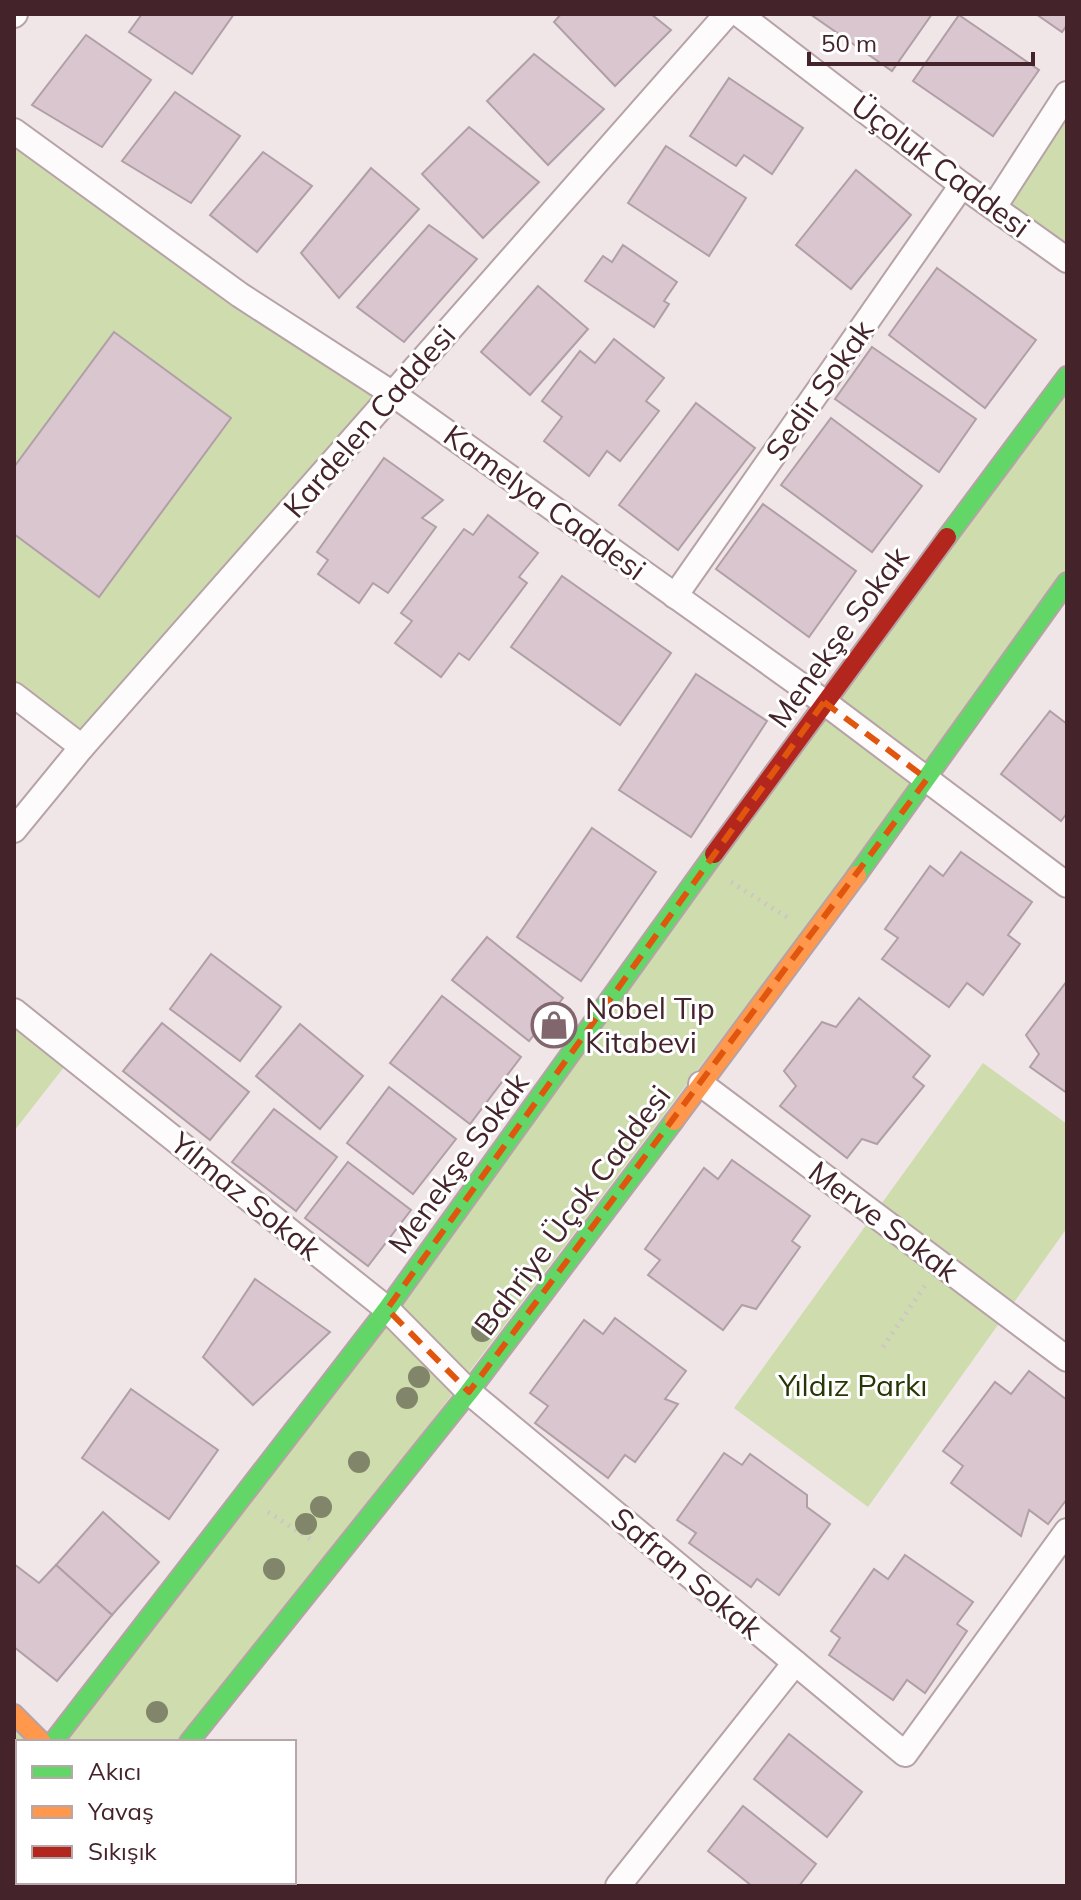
<svg xmlns="http://www.w3.org/2000/svg" width="1081" height="1900" viewBox="0 0 1081 1900" font-family="Mulish,sans-serif">
  <style>
    .green { fill: #cfdcae }
    .building { fill: #dac6cf; stroke: #b19fa7; stroke-width: 2 }
    .lines { fill: none; stroke-linecap: round; stroke-linejoin: round }
    .street-casing { stroke: #b6a2a7; stroke-width: 28 }
    .fast-casing { stroke: #b6a2a7; stroke-width: 22 }
    .slow-casing { stroke: #b6a2a7; stroke-width: 22 }
    .jam-casing { stroke: #b6a2a7; stroke-width: 22 }
    .path { stroke: #cdc5c6; stroke-width: 5; stroke-dasharray: 2 6; stroke-linecap: butt }
    .street { stroke: #fdfbfb; stroke-width: 24 }
    .fast { stroke: #63d668; stroke-width: 18 }
    .slow { stroke: #ff974d; stroke-width: 18 }
    .jam { stroke: #b3261e; stroke-width: 18 }
    .tree { fill: #81856a }
    .marked { fill: none; stroke: #e0560e; stroke-width: 6; stroke-dasharray: 16 10; stroke-linejoin: round }
    .labels { text-anchor: middle; dominant-baseline: central; stroke-width: 6; stroke-linejoin: round; paint-order: stroke }
    .street-label { font-size: 30px; fill: #45232b; stroke: #fff }
    .poi-label { font-size: 30px; fill: #45232b; stroke: #fff; text-anchor: start }
    .park-label { font-size: 30px; fill: #263604; stroke: #fff }
  </style>
  <rect width="100%" height="100%" fill="#f0e5e7"/>
  <!-- green -->
  <g class="green">
    <path d="M1067 94V260L994 207Z"/>
    <path d="M14 129 393 394 82 747 14 695Z"/>
    <path d="M1067 376V582L189 1742H62Z"/>
    <path d="M14 1028 64 1067 14 1131Z"/>
    <path d="M983 1063 1067 1124V1228L868 1507 734 1408Z"/>
    <path d="M14 1712 44 1742H18V1872L14 1875Z"/>
  </g>
  <!-- building -->
  <g class="building">
    <path d="M142 14H234L192 74 129 32Z"/>
    <path d="M561 14H651L671 30 615 86 554 22Z"/>
    <path d="M810 14H932L892 71Z"/>
    <path d="M1036 14H1067V25L1062 32Z"/>
    <path d="M959 15 1039 70 993 136 913 81Z"/>
    <path d="M86 35 151 80 102 147 32 105Z"/>
    <path d="M534 54 604 109 548 165 487 101Z"/>
    <path d="M729 78 803 128 772 174 744 155 736 166 690 136Z"/>
    <path d="M175 92 240 136 191 203 122 161Z"/>
    <path d="M469 127 539 182 483 238 422 174Z"/>
    <path d="M666 146 746 198 709 256 628 203Z"/>
    <path d="M263 152 312 186 257 252 210 215Z"/>
    <path d="M371 168 419 209 339 298 301 253Z"/>
    <path d="M856 170 911 215 851 289 796 245Z"/>
    <path d="M429 225 477 259 404 342 357 307Z"/>
    <path d="M623 245 677 282 664 301 669 304 654 327 585 281 603 256 612 262Z"/>
    <path d="M937 268 1036 340 985 408 889 335Z"/>
    <path d="M538 286 588 329 530 395 481 352Z"/>
    <path d="M114 332 231 418 99 597 14 534V467Z"/>
    <path d="M614 339 664 378 646 401 659 411 620 461 607 451 589 476 544 441 562 417 542 401 580 351 595 363Z"/>
    <path d="M872 347 976 419 939 472 835 399Z"/>
    <path d="M696 403 755 448 678 550 619 505Z"/>
    <path d="M831 418 922 486 872 552 781 485Z"/>
    <path d="M384 458 443 500 422 518 436 527 388 593 373 583 359 603 318 574 328 560 317 552Z"/>
    <path d="M763 504 856 571 809 637 716 569Z"/>
    <path d="M488 515 538 553 519 577 527 583 469 660 459 653 441 677 395 643 412 621 401 613 464 529 473 535Z"/>
    <path d="M562 576 671 653 620 725 511 647Z"/>
    <path d="M696 674 767 721 691 837 619 790Z"/>
    <path d="M1050 711 1067 724V813L1061 821 1001 774Z"/>
    <path d="M592 828 656 872 581 981 517 937Z"/>
    <path d="M961 852 1032 902 1008 935 1020 944 983 995 967 983 949 1007 882 959 898 938 885 929 930 866 943 876Z"/>
    <path d="M487 937 563 998 529 1041 452 980Z"/>
    <path d="M211 954 281 1007 240 1061 170 1009Z"/>
    <path d="M1067 981V1093L1030 1067 1039 1054 1026 1035Z"/>
    <path d="M442 996 521 1057 470 1124 390 1063Z"/>
    <path d="M859 998 930 1056 913 1077 924 1086 877 1144 862 1139 847 1158 780 1106 796 1086 784 1071 822 1022 836 1027Z"/>
    <path d="M162 1023 249 1092 210 1140 123 1071Z"/>
    <path d="M300 1024 363 1076 320 1129 256 1076Z"/>
    <path d="M389 1087 456 1139 413 1194 347 1143Z"/>
    <path d="M274 1109 337 1157 296 1211 232 1162Z"/>
    <path d="M732 1160 810 1216 792 1241 800 1247 756 1309 742 1305 723 1330 648 1275 660 1260 645 1249 704 1168 718 1179Z"/>
    <path d="M348 1162 411 1210 368 1266 305 1218Z"/>
    <path d="M255 1279 330 1332 253 1405 203 1357Z"/>
    <path d="M615 1318 686 1371 665 1399 678 1404 635 1462 625 1455 608 1478 535 1423 548 1406 530 1393 584 1320 603 1334Z"/>
    <path d="M1029 1371 1067 1400V1499L1048 1524 1029 1510 1021 1536 951 1483 963 1466 943 1451 995 1382 1011 1394Z"/>
    <path d="M131 1389 218 1450 169 1519 82 1458Z"/>
    <path d="M724 1453 742 1465 750 1454 807 1495V1507L830 1524 779 1595 757 1579 751 1587 689 1543 696 1533 677 1520Z"/>
    <path d="M103 1512 159 1562 112 1615 56 1565Z"/>
    <path d="M905 1555 973 1602 957 1624 967 1631 925 1693 907 1680 893 1700 829 1655 840 1638 831 1631 874 1569 888 1579Z"/>
    <path d="M14 1564 39 1583 56 1565 112 1615 57 1681 14 1647Z"/>
    <path d="M789 1734 862 1792 827 1837 754 1779Z"/>
    <path d="M743 1806 816 1864 799 1886H752L708 1851Z"/>
  </g>
  <g class="lines">
    <!-- street casing -->
    <g class="street-casing">
      <g id="street">
        <path d="M739 14 962 185 1067 260"/>
        <path d="M14 15 15 14"/>
        <path d="M14 131 240 295 393 394 824 702 1067 885"/>
        <path d="M994 207 1067 94"/>
        <path d="M675 596 962 185"/>
        <path d="M14 695 82 747"/>
        <path d="M14 830 82 747 727 14"/>
        <path d="M14 1011 387 1309 469 1392 905 1754 1067 1531"/>
        <path d="M701 1084 1067 1359"/>
        <path d="M618 1886 795 1663"/>
      </g>
    </g>
    <!-- fast casing -->
    <g class="fast-casing">
      <g id="fast">
        <path d="M947 537 1067 376"/>
        <path d="M857 875 1067 582"/>
        <path d="M53 1742 387 1309 714 854"/>
        <path d="M189 1742 469 1392 674 1121"/>
        <path d="M135 1882 137 1886"/>
      </g>
    </g>
    <!-- slow casing -->
    <g class="slow-casing">
      <g id="slow">
        <path d="M674 1121 857 875"/>
        <path d="M14 1714 42 1742"/>
        <path d="M14 1875 18 1872"/>
      </g>
    </g>
    <!-- jam casing -->
    <g class="jam-casing">
      <path id="jam" d="M714 854 947 537"/>
    </g>
    <!-- path -->
    <g class="path">
      <path d="M731 882 790 919"/>
      <path d="M883 1347 926 1284"/>
      <path d="M268 1512 313 1541"/>
    </g>
    <!-- street -->
    <use href="#street" class="street"/>
    <!-- fast -->
    <use href="#fast" class="fast"/>
    <!-- slow -->
    <use href="#slow" class="slow"/>
    <!-- jam -->
    <use href="#jam" class="jam"/>
  </g>
  <!-- trees -->
  <g class="tree">
    <circle cx="482" cy="1331" r="11"/>
    <circle cx="419" cy="1377" r="11"/>
    <circle cx="407" cy="1398" r="11"/>
    <circle cx="359" cy="1462" r="11"/>
    <circle cx="321" cy="1507" r="11"/>
    <circle cx="306" cy="1524" r="11"/>
    <circle cx="274" cy="1569" r="11"/>
    <circle cx="157" cy="1712" r="11"/>
  </g>
  <!-- marked area -->
  <path class="marked" d="M824 702 927 779 469 1392 387 1309Z"/>
  <!-- icons -->
  <defs>
    <g id="shop-ring" transform="scale(2.3)"><circle r="9.5" fill="#fff" stroke="#81676d" stroke-width="1.5"/><path d="M-5-2.5h2.3a2.7 3.5 0 0 1 5.4 0H5L5.5 6h-11ZM-1.5-2.5h3a1.5 2.3 0 0 0-3 0Z" fill="#81676d"/></g>
  </defs>
  <g fill-rule="evenodd">
    <use href="#shop-ring" x="554" y="1025"/>
  </g>
  <g class="labels">
    <!-- street labels -->
    <g class="street-label">
      <text transform="translate(941 166) rotate(37)">Üçoluk Caddesi</text>
      <text transform="translate(819 390) rotate(-55)">Sedir Sokak</text>
      <text transform="translate(369 421) rotate(-49)">Kardelen Caddesi</text>
      <text transform="translate(545 502) rotate(36)">Kamelya Caddesi</text>
      <text transform="translate(838 637) rotate(-54)">Menekşe Sokak</text>
      <text transform="translate(458 1163) rotate(-54)">Menekşe Sokak</text>
      <text transform="translate(246 1196) rotate(39)">Yılmaz Sokak</text>
      <text transform="translate(572 1210) rotate(-53)">Bahriye Üçok Caddesi</text>
      <text transform="translate(884 1221) rotate(37)">Merve Sokak</text>
      <text transform="translate(687 1573) rotate(40)">Safran Sokak</text>
    </g>
    <!-- poi labels -->
    <g class="poi-label">
      <text x="585" y="1008">Nobel Tıp<tspan x="585" dy="34">Kitabevi</tspan></text>
    </g>
    <!-- park labels -->
    <g class="park-label">
      <text x="853" y="1385">Yıldız Parkı</text>
    </g>
  </g>
  <!-- border -->
  <rect width="1081" height="1900" fill="none" stroke="#45232b" stroke-width="32"/>
  <!-- legend -->
  <rect x="16" y="1740" width="280" height="144" fill="#ffffff" stroke="#b5a7aa" stroke-width="2"/>
  <rect x="32" y="1766" width="40" height="12" fill="#63d668" stroke="#b5a7aa" stroke-width="2"/>
  <text x="88" y="1780" font-size="24" fill="#45232b">Akıcı</text>
  <rect x="32" y="1806" width="40" height="12" fill="#ff974d" stroke="#b5a7aa" stroke-width="2"/>
  <text x="88" y="1820" font-size="24" fill="#45232b">Yavaş</text>
  <rect x="32" y="1846" width="40" height="12" fill="#b3261e" stroke="#b5a7aa" stroke-width="2"/>
  <text x="88" y="1860" font-size="24" fill="#45232b">Sıkışık</text>
  <!-- scale -->
  <path d="M809 52v12h224v-12" fill="none" stroke="#45232b" stroke-width="4"/>
  <text x="821" y="52" font-size="24" fill="#45232b" stroke="#ffffff" stroke-width="6" paint-order="stroke">50 m</text>
</svg>
